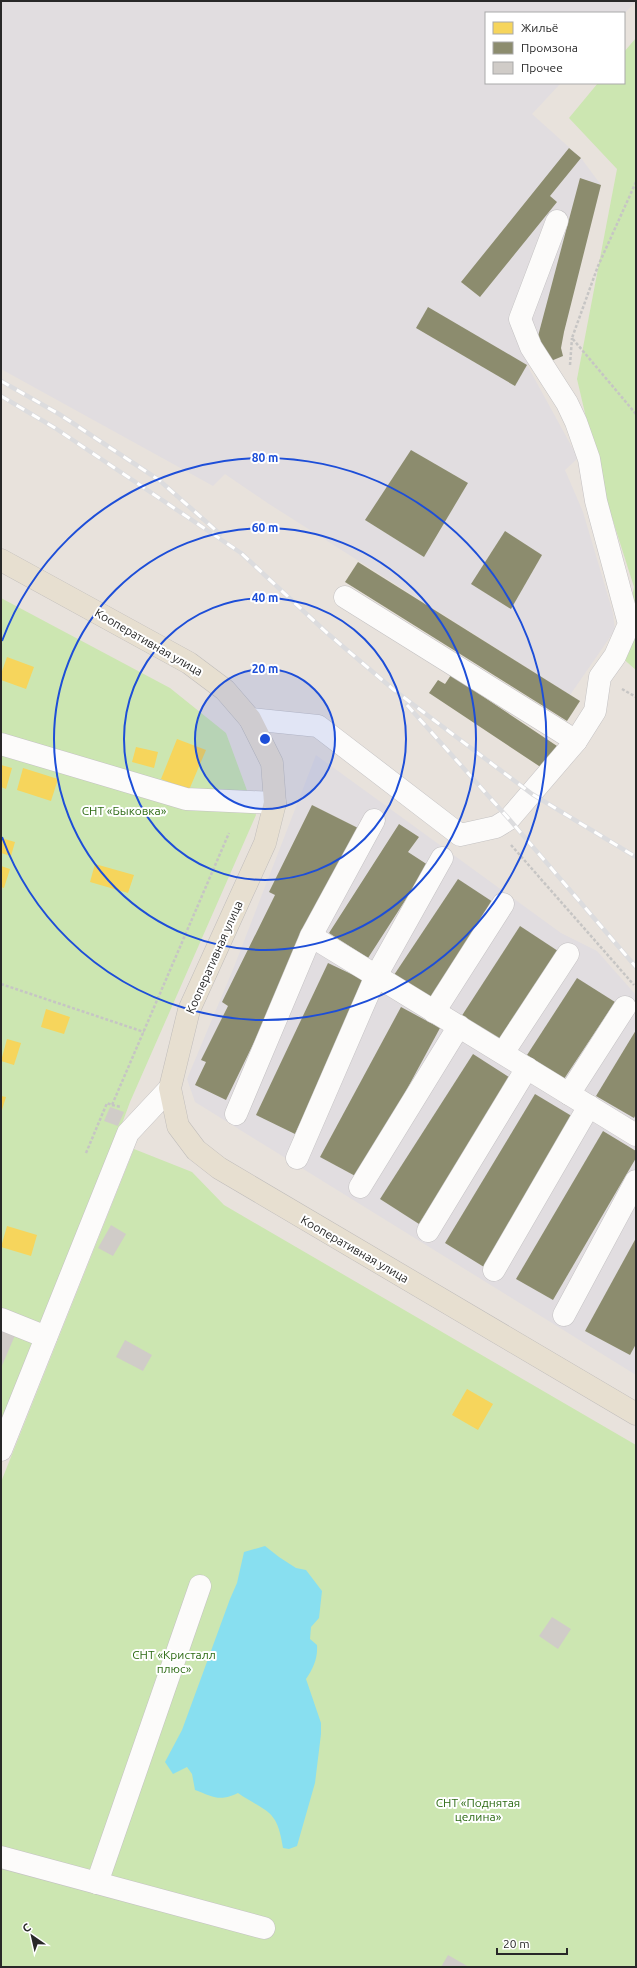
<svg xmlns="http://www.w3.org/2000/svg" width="637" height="1968" viewBox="0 0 637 1968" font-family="Ubuntu,sans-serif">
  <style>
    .industrial { fill: #e1dde0 }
    .green { fill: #cce6b1 }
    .water { fill: #88dff0 }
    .homes { fill: #f6d55c }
    .industry { fill: #8c8c6e }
    .building { fill: #d0ccc8 }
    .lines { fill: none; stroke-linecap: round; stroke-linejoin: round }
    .minor-casing { stroke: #c4c2c3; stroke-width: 23 }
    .major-casing { stroke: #c0bdbb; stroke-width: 23 }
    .path { stroke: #c6c5c4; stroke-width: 2.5; stroke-dasharray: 3 2; stroke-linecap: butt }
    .minor { stroke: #fcfbfa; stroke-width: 22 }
    .major { stroke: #e7dfd0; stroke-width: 22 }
    .rail-casing { stroke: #dcdcde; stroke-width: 4.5 }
    .rail { stroke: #fff; stroke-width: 3; stroke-dasharray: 9; stroke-linecap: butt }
    .ring { fill: none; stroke: #1d4ed8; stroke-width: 2 }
    .labels { text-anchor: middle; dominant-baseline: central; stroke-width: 4; stroke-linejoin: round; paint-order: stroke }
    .street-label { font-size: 12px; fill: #282828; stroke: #fff }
    .park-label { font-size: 12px; fill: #2c6a13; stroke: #fff }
    .centre { fill: #1d4ed8; stroke: #fff; stroke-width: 2 }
    .ring-label { font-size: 12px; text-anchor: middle; font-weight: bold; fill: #1d4ed8; stroke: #fff; stroke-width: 4; stroke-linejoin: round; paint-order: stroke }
  </style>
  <rect width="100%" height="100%" fill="#e8e2dc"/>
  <!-- industrial -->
  <g class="industrial">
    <path d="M1 1H636L624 14 486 13V83H561L532 114 581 158 601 185 564 332 561 348 563 356 551 361 527 365 578 458 565 470 583 512 613 613 615 630 570 695 269 504 225 474 213 486 1 369Z"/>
    <path d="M316 755 561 933 597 951 636 995V1375L195 1102 187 1079 234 967Z"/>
  </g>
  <!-- green -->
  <g class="green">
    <path d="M636 38V670L620 656 634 587 602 486 577 379 617 169 569 118 598 83H624V52Z"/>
    <path d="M1 598 170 688 226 733 256 815 130 1102 1 1451Z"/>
    <path d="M134 1149 192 1172 224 1205 636 1445V1967H1V1482Z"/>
  </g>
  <!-- water -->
  <path class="water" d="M265 1546 279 1557 296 1568 306 1570 322 1591 319 1618 311 1627 310 1639 317 1645C318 1658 313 1669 306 1679L321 1723V1734L315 1783 297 1846 289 1849 283 1848C277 1808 267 1813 238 1793 219 1802 214 1797 195 1790L192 1774 187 1767 173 1774 165 1762 182 1730 230 1599 237 1583 244 1552Z"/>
  <!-- homes -->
  <g class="homes">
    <path d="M7 657 34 667 26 689 1 680V674Z"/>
    <path d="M177 739 206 750 189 790 161 779Z"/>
    <path d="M136 747 158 752 154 768 132 762Z"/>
    <path d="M1 765 12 768 6 789 1 787Z"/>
    <path d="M23 768 58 779 51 801 17 790Z"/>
    <path d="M1 838 15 842 11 856 1 853Z"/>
    <path d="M95 864 134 875 128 893 90 882Z"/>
    <path d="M1 866 10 869 4 888 1 887Z"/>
    <path d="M46 1009 70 1017 64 1034 41 1027Z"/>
    <path d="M7 1039 21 1043 14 1065 1 1061Z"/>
    <path d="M1 1096 6 1097 1 1113Z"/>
    <path d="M7 1226 37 1235 31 1256 1 1247Z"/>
    <path d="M467 1389 493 1404 478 1430 452 1415Z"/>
  </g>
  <!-- industry -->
  <g class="industry">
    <path d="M569 148 581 158 550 196 557 202 480 297 461 282Z"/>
    <path d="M580 178 601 185 564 332 561 348 563 356 551 361 537 340Z"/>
    <path d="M428 307 527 365 515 386 416 328Z"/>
    <path d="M411 450 468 483 424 557 365 520Z"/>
    <path d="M505 531 542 555 511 609 471 584Z"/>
    <path d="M358 562 580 701 567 721 345 582Z"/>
    <path d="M451 675 557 746 542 768 429 693 438 680 445 684Z"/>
    <path d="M312 805 358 828 226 1100 195 1085 206 1062 201 1060 228 1006 222 1002 275 895 269 892Z"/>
    <path d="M399 824 419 837 408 852 428 865 368 958 329 933Z"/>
    <path d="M458 879 496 904 431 1000 394 975Z"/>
    <path d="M520 926 558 951 498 1041 461 1017Z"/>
    <path d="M328 963 368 982 295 1134 256 1115Z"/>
    <path d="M577 978 615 1002 564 1079 527 1055Z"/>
    <path d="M401 1007 440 1028 359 1178 320 1157Z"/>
    <path d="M636 1030V1114L634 1118 596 1096Z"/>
    <path d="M473 1054 512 1079 419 1224 380 1199Z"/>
    <path d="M535 1094 575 1118 484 1267 445 1243Z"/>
    <path d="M603 1131 636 1151V1158L553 1300 516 1279Z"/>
    <path d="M636 1238V1344L630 1355 585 1331Z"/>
  </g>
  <!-- building -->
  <g class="building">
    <path d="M110 1107 124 1112 118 1126 104 1121Z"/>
    <path d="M111 1225 126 1234 113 1256 98 1248Z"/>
    <path d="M3 1328 16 1333 1 1368V1332Z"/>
    <path d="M125 1340 152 1355 143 1371 116 1357Z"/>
    <path d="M552 1617 571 1629 558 1649 539 1636Z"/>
    <path d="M448 1955 469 1967H441Z"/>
  </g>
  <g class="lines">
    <!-- minor casing -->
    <g class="minor-casing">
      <g id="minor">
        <path d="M345 597 576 741"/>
        <path d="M250 719 318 726 460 835 496 827 509 819 576 741 595 711 600 677 615 656 629 624 596 501 589 459 576 422 567 403 531 347 520 319 557 221"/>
        <path d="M1 744 186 799 275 803"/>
        <path d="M311 936 374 820"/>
        <path d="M434 1012 503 904"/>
        <path d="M503 1053 568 954"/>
        <path d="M569 1094 625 1007"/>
        <path d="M236 1114 311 936 636 1135"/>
        <path d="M297 1158 376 976 442 858"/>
        <path d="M360 1187 459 1026"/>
        <path d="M428 1231 527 1068"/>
        <path d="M494 1270 589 1106"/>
        <path d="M564 1315 636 1181"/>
        <path d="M1 1319 46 1337"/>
        <path d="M1 1450 128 1133 170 1088"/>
        <path d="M1 1857 264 1928"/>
        <path d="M97 1883 200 1586"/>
      </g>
    </g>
    <!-- major casing -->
    <g class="major-casing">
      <path id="major" d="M1 560 189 663 225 690 250 719 272 763 275 803 265 843 189 1010 170 1088 178 1126 196 1150 219 1168 636 1414"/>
    </g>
    <!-- path -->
    <g class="path">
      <path d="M636 182 598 266 572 338 636 414"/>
      <path d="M570 365 572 338"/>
      <path d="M622 689 636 697"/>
      <path d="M511 845 634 985"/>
      <path d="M1 984 144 1032"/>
      <path d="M112 1105 121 1107"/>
      <path d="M86 1153 107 1103 112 1105 229 833"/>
    </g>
    <!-- minor -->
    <use href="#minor" class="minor"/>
    <!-- major -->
    <use href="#major" class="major"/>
    <!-- rail casing -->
    <g class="rail-casing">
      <g id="rail">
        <path d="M1 381 59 414 159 480 220 534"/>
        <path d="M1 396 55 428 241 553 326 632 394 690 532 794 636 857"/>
        <path d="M407 705 509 819 636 967"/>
      </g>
    </g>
    <!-- rail -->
    <use href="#rail" class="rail"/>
  </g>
  <!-- distance rings -->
  <circle cx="265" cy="739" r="70" fill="#1d4ed8" fill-opacity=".12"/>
  <g class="ring">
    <circle cx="265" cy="739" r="70"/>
    <circle cx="265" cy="739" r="141"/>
    <circle cx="265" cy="739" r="211"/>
    <path d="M2 641A281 281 0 1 1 2 837"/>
  </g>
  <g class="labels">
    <!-- street labels -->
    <g class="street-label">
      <text transform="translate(149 642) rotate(30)">Кооперативная улица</text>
      <text transform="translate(214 957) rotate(-66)">Кооперативная улица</text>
      <text transform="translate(355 1249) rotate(30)">Кооперативная улица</text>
    </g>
    <!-- park labels -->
    <g class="park-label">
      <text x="124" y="810">СНТ «Быковка»</text>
      <text x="174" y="1654">СНТ «Кристалл<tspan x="174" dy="14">плюс»</tspan></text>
      <text x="478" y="1802">СНТ «Поднятая<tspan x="478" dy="14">целина»</tspan></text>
    </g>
  </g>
  <circle cx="265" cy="739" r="6" class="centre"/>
  <g class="ring-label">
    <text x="265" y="462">80 m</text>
    <text x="265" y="532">60 m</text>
    <text x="265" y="602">40 m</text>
    <text x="265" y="673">20 m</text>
  </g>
  <!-- border -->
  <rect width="637" height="1968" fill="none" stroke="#282828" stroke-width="4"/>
  <!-- legend -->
  <rect x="485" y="12" width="140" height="72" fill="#ffffff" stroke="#a9a9a9"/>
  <rect x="493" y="22" width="20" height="12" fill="#f6d55c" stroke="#a9a9a9"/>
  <text x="521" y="32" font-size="12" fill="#282828">Жильё</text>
  <rect x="493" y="42" width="20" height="12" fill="#8c8c6e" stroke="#a9a9a9"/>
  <text x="521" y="52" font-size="12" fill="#282828">Промзона</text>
  <rect x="493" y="62" width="20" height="12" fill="#d0ccc8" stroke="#a9a9a9"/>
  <text x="521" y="72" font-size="12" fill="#282828">Прочее</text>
  <!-- north arrow -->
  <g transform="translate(32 1936) rotate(326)" stroke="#ffffff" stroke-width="3" paint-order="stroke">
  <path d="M0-3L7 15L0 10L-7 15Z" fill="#282828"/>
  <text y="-6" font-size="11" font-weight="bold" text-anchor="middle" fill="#282828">С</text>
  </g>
  <!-- scale -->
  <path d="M497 1948v6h70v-6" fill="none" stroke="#282828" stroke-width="2"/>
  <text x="503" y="1948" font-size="12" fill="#282828" stroke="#ffffff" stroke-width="3" paint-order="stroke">20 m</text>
</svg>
